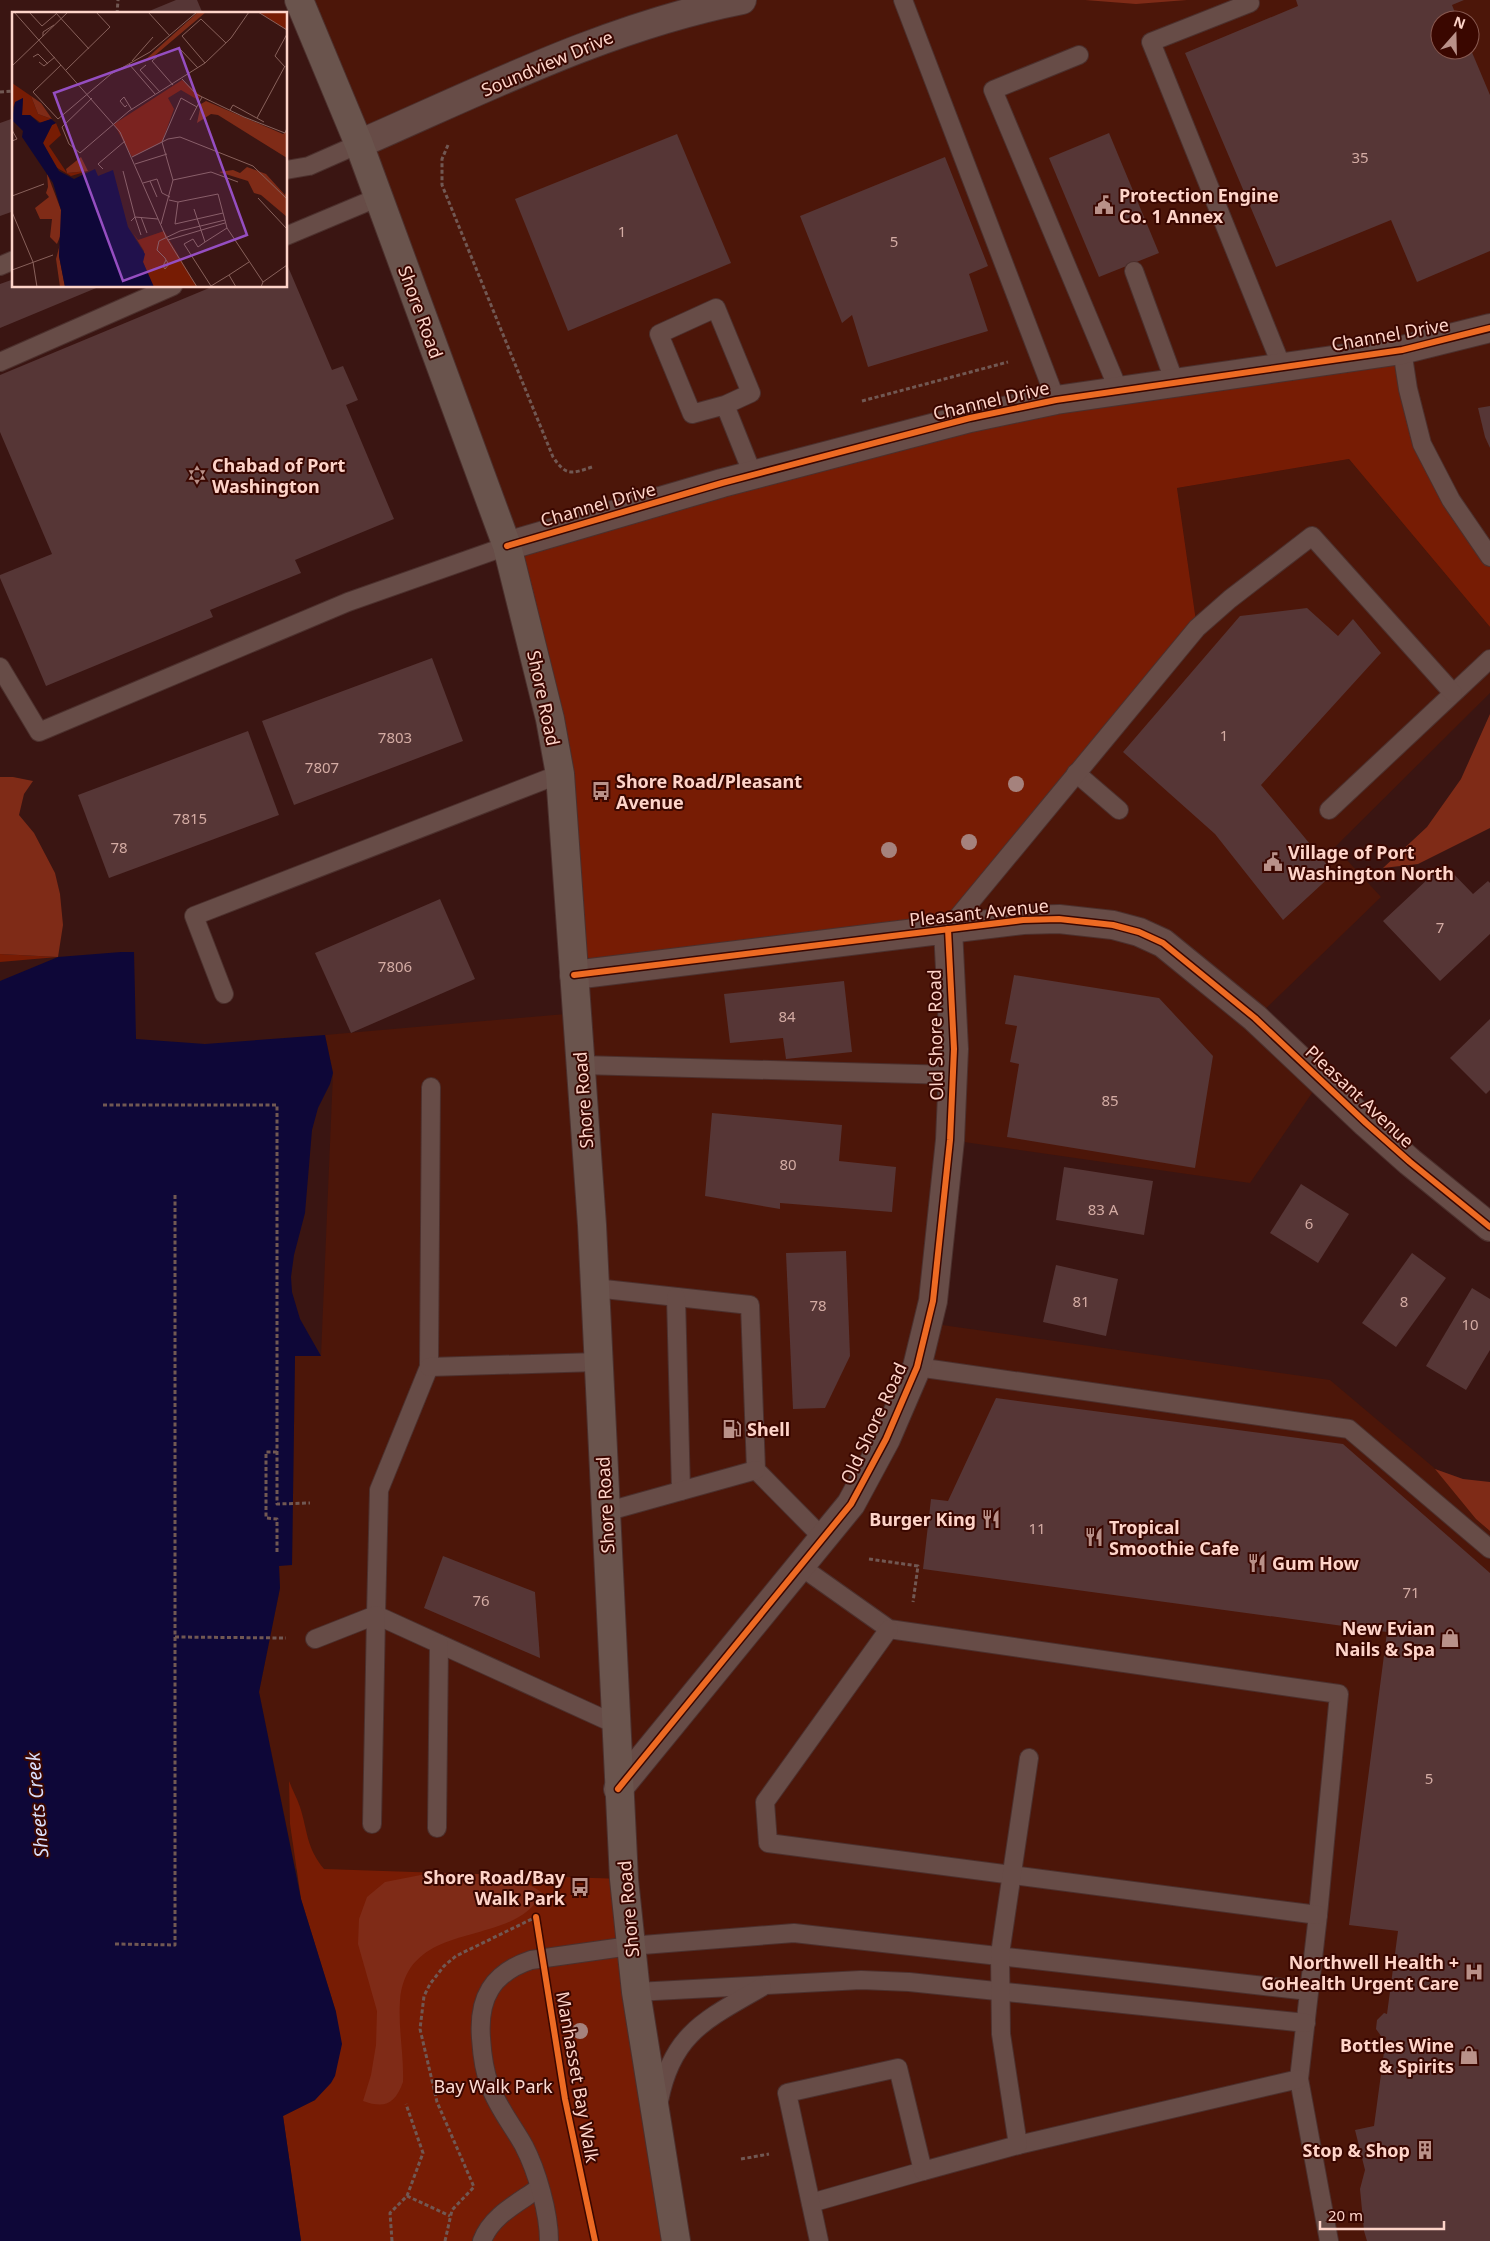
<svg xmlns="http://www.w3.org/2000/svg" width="1490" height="2241" viewBox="0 0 1490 2241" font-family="'Noto Sans',sans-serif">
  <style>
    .built { fill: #4c1609; fill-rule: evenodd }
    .green { fill: #771c04 }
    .forest { fill: #7f2b17 }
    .water { fill: #0e0738 }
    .building { fill: #563636 }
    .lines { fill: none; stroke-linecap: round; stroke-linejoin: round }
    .service-casing { stroke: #4c302d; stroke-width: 20 }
    .minor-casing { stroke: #4c302d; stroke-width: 30 }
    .tertiary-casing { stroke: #4c302d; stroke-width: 30 }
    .secondary-casing { stroke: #4c302d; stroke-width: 30 }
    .path { stroke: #715853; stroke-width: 3; stroke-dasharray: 4 2.5; stroke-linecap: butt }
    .service { stroke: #674c47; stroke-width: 18 }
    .minor { stroke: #674c47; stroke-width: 28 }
    .tertiary { stroke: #674c47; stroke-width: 28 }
    .secondary { stroke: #6a544d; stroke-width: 28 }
    .cycleway-casing { stroke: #3a0700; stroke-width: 9 }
    .cycleway { stroke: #ed6a23; stroke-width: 6 }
    .tree { fill: #a5827d }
    .labels { text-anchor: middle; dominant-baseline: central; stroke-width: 4; stroke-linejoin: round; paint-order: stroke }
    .number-label { font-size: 15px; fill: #d4aca4 }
    .street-label { font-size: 18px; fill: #fed4c9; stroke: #3a0700 }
    .poi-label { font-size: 18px; font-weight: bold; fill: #fed4c9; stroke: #3a0700; text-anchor: start }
    .park-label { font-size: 18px; fill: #fddcd4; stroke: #3a0700 }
    .water-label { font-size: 19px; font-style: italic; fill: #d9dffb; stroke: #3a0700 }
    .inset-road { fill: none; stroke: #88615b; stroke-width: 1 }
    .view { fill: #954ec1; fill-opacity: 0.15; stroke: #954ec1; stroke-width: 2.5 }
    .inset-edge { fill: none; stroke: #fed4c9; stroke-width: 2.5 }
  </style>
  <rect width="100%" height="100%" fill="#3a1512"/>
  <!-- built -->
  <g class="built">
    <path d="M299 0H1490V557L1422 444 507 552ZM1440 20H1470V50H1440Z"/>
    <path d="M1349 459 1490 627V693L1335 847 1381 897 1256 1018 1321 1080 1250 1183 950 1140 928 1323 1330 1380 1490 1515V2241H676L295 1868 259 1692 280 1588 279 1565H292L295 1355 321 1356 333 1073 325 1035 577 1013 574 975 1197 629 1177 488Z"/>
  </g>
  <!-- green -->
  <g class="green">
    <path d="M1399 350 1422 444 1490 557V627L1349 459 1177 488 1197 628 948 930 574 975 560 774 507 552 970 418Z"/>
    <path d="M0 954 58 957 0 962Z"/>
    <path d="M289 1781C292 1789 297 1798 300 1807 308 1832 306 1847 324 1869L624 1879 676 2241H301L283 2116 315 2100 336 2012 301 1899 290 1824Z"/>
  </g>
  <!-- forest -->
  <g class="forest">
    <path d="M1085 0H1187L1136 4Z"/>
    <path d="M1490 714V828L1418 864 1383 868 1427 827 1461 779Z"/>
    <path d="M0 777H13L33 781 24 794 19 815 34 833 55 873 60 894 63 925 58 957 0 954Z"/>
    <path d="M1435 1469 1463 1479 1490 1482V1531L1476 1519Z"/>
    <path d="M431 1873C464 1874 517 1871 542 1893 514 1950 407 1916 400 2001 398 2028 404 2055 403 2082 395 2104 385 2109 363 2101L371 2075 376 2045 377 2011 358 1944 359 1919 367 1897 385 1882Z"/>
  </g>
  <!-- water -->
  <path class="water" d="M121 952H134L136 1039 205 1044 325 1035 333 1073 330 1084 318 1108 312 1130 305 1213 294 1255 291 1277 292 1292 300 1319 321 1356H295L292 1565 279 1566 280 1588 259 1692 301 1899 336 2012 342 2044 335 2076 331 2083 315 2100 283 2116 301 2241H0V981L58 957Z"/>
  <!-- building -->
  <g class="building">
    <path d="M176 0H197L203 14H142Z"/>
    <path d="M1296 0H1464L1452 5 1458 20H1440V50H1471L1490 95V251L1417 282 1391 220 1276 267 1185 53 1298 6Z"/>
    <path d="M14 118V211L0 216V123Z"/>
    <path d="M1109 133 1159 253 1099 277 1049 158Z"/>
    <path d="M677 134 731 263 568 331 515 199Z"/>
    <path d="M945 157 988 266 969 274 988 331 868 367 852 315 842 323 800 216Z"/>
    <path d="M286 262 332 370 343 366 358 400 346 405 394 519 295 560 301 573 210 610 213 617 46 686 0 578V575L52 554 0 432V375L214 286H286Z"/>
    <path d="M14 279V286H101L0 328V284Z"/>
    <path d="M1490 406V448L1485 437 1478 408Z"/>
    <path d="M1307 608 1338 636 1353 619 1381 653 1261 785 1334 873 1283 920 1215 834 1123 752 1240 616Z"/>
    <path d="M432 658 463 741 294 805 262 721Z"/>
    <path d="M248 731 279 815 109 878 78 795Z"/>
    <path d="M1444 864 1473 894 1488 881 1490 883V934L1440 981 1383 921Z"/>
    <path d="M440 899 475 979 351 1033 315 953Z"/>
    <path d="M1014 975 1159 998 1213 1056 1195 1168 1007 1137 1019 1064 1010 1062 1017 1026 1005 1024Z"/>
    <path d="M844 981 852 1052 786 1059 783 1038 730 1043 724 994Z"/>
    <path d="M1490 1019V1090L1486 1094 1450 1058Z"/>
    <path d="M712 1113 842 1125 839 1161 896 1167 892 1212 780 1203V1209L705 1196Z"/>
    <path d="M1064 1167 1153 1181 1144 1235 1056 1220Z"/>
    <path d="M1301 1184 1349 1214 1318 1263 1270 1233Z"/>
    <path d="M846 1251 850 1356 825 1408 793 1409 786 1253Z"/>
    <path d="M1412 1253 1446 1278 1396 1347 1362 1323Z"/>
    <path d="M1056 1265 1118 1279 1106 1336 1043 1322Z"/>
    <path d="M1472 1288 1490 1299V1350L1466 1390 1426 1366Z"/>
    <path d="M996 1398 1343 1444 1490 1573V2241H1367L1364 2231 1360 2189 1365 2170 1355 2130 1374 2126 1386 2037 1381 2036 1376 2029 1377 2020 1384 2013 1387 2014 1398 1931 1349 1925 1387 1632 923 1569 931 1499 948 1501Z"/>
    <path d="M443 1556 535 1592 540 1658 424 1608Z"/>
  </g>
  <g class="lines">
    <!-- service casing -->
    <g class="service-casing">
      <g id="service">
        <path d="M903 0 1056 400"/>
        <path d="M1250 3 1151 42 1282 367"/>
        <path d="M1079 55 993 90 1119 391"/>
        <path d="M286 170 309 166 359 144"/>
        <path d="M286 236 379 197"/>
        <path d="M0 266 14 260"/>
        <path d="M1134 271 1175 383"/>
        <path d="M1402 350 1408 389 1422 444 1451 500 1490 557"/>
        <path d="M0 362 173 286"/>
        <path d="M725 405 692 414 659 334 716 308 751 393 725 405 753 475"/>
        <path d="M0 667 39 732 348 602 507 546"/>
        <path d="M1076 773 1119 810"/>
        <path d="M1329 810 1490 659"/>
        <path d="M948 929 1197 628 1230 599 1312 536 1453 693"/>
        <path d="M224 994 194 916 560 774"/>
        <path d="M581 1065 953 1075"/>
        <path d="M431 1087 429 1367 379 1490 376 1615 615 1724"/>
        <path d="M595 1288 750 1305 756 1470 823 1538"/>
        <path d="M676 1297 681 1491"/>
        <path d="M429 1367 598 1362"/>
        <path d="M917 1367 1349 1429 1490 1549"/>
        <path d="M605 1512 756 1470"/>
        <path d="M800 1566 889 1629 1339 1694 1318 1915 1299 2079 1329 2241"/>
        <path d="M889 1629 765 1802 768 1843 1318 1915"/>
        <path d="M315 1639 376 1615 372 1824"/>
        <path d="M437 1828 439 1644"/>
        <path d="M636 1992 861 1980 909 1982 1306 2023"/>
        <path d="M659 2101C672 2033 707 2019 762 1987"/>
        <path d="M1018 2145 1299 2079"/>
        <path d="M811 2203 923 2171"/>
        <path d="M482 2241C491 2216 518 2203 539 2188"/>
        <path d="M549 2241C549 2213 537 2171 524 2146 513 2126 498 2108 490 2086 484 2071 482 2054 481 2038 478 1998 492 1973 531 1960L630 1946 794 1933 1309 1991"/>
        <path d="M819 2241 787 2093 898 2068 923 2171 1018 2145 1001 2034 1000 1954 1029 1758"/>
      </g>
    </g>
    <!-- minor casing -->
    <g class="minor-casing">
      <g id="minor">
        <path d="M359 144C485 89 607 27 742 0"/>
        <path d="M507 546 722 483 970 418 1056 400 1402 350 1490 328"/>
        <path d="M948 929 1023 920 1059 919 1113 925 1139 932 1163 943 1255 1018 1366 1123 1410 1162 1490 1227"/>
      </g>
    </g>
    <!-- tertiary casing -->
    <g class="tertiary-casing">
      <path id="tertiary" d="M574 975 948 929 954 1049 950 1140 933 1301 917 1367 886 1439 851 1504 618 1789"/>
    </g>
    <!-- secondary casing -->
    <g class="secondary-casing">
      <path id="secondary" d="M299 0 359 144 507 546 550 719 560 774 592 1225 624 1879 636 1992 676 2241"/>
    </g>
    <!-- path -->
    <g class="path">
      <path d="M117 14 118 0"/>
      <path d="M0 92 14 91"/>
      <path d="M448 145 442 159V185L553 457C566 476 571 474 592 467"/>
      <path d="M862 401 1008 362"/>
      <path d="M103 1105H277V1504L310 1503"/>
      <path d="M277 1452H266V1518L277 1519V1552"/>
      <path d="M869 1559 918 1566 913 1602"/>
      <path d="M175 1637 286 1638"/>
      <path d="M115 1944 175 1945V1194"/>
      <path d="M741 2159 769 2154"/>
      <path d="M407 2196 450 2216"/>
      <path d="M392 2241 390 2213 407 2196 423 2153 406 2104"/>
      <path d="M445 2241 452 2210 474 2187 437 2102 420 2029 424 1996 430 1984 444 1966 456 1956 536 1917"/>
    </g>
    <!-- service -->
    <use href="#service" class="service"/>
    <!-- minor -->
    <use href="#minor" class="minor"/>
    <!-- tertiary -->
    <use href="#tertiary" class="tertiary"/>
    <!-- secondary -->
    <use href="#secondary" class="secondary"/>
    <!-- cycleway casing -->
    <g class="cycleway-casing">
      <g id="cycleway">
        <path d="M507 546 722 483 970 418 1056 400 1402 350 1490 328"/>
        <path d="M574 975 1023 920 1059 919 1113 925 1139 932 1163 943 1255 1018 1366 1123 1410 1162 1490 1227"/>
        <path d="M618 1789 851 1504 886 1439 917 1367 933 1301 950 1140 954 1049 948 929"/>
        <path d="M536 1917 565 2099 595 2241"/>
      </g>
    </g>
    <!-- cycleway -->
    <use href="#cycleway" class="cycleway"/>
  </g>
  <!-- trees -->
  <g class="tree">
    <circle cx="1016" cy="784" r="8"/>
    <circle cx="969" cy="842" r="8"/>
    <circle cx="889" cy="850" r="8"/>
    <circle cx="580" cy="2031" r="8"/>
  </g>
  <!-- icons -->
  <defs>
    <g id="civic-bare" transform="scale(1.5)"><path d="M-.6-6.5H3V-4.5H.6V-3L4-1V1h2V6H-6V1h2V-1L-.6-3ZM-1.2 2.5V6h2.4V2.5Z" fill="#b99189" stroke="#3a0700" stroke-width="2.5" paint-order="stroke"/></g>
    <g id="synagogue-bare" transform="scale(1.5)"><path d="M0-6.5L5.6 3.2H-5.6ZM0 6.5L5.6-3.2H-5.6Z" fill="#b99189" stroke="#3a0700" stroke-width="2.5" paint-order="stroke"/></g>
    <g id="bus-bare" transform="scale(1.5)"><path d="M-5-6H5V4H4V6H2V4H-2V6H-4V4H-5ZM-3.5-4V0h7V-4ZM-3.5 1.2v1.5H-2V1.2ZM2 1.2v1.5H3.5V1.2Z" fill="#b99189" stroke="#3a0700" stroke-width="2.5" paint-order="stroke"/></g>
    <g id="fuel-bare" transform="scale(1.5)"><path d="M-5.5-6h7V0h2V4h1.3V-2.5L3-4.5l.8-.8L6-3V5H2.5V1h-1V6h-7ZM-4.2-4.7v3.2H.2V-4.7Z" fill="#b99189" stroke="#3a0700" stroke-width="2.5" paint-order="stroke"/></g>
    <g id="restaurant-bare" transform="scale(1.5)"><path d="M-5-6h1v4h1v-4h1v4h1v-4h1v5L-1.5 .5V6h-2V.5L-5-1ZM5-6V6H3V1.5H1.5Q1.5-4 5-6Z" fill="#b99189" stroke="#3a0700" stroke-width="2.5" paint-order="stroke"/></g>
    <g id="shop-bare" transform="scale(1.5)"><path d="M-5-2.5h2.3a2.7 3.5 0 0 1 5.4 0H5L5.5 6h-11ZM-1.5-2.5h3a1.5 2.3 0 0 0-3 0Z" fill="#b99189" stroke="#3a0700" stroke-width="2.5" paint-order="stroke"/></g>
    <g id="hospital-bare" transform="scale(1.5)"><path d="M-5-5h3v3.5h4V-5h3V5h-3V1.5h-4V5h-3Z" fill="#b99189" stroke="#3a0700" stroke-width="2.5" paint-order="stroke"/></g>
    <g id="building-bare" transform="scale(1.5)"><path d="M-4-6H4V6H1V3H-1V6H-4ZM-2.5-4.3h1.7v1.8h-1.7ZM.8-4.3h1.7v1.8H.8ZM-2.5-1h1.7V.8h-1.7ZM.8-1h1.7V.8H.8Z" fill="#b99189" stroke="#3a0700" stroke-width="2.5" paint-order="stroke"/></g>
  </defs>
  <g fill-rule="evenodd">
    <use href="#civic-bare" x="1104" y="205"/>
    <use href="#synagogue-bare" x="197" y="475"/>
    <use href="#bus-bare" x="601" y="791"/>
    <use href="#civic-bare" x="1273" y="862"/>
    <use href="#fuel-bare" x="732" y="1429"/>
    <use href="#restaurant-bare" x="991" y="1519"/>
    <use href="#restaurant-bare" x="1094" y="1537"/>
    <use href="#restaurant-bare" x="1257" y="1563"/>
    <use href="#shop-bare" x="1450" y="1638"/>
    <use href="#bus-bare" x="580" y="1887"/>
    <use href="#hospital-bare" x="1474" y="1972"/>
    <use href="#shop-bare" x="1469" y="2055"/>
    <use href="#building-bare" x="1425" y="2150"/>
  </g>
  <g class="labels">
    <!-- number labels -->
    <g class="number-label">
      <text x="1360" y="157">35</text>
      <text x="622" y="231">1</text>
      <text x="894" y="241">5</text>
      <text x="1224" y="735">1</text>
      <text x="395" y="737">7803</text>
      <text x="322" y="767">7807</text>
      <text x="190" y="818">7815</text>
      <text x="119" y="847">78</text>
      <text x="1440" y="927">7</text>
      <text x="395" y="966">7806</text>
      <text x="787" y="1016">84</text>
      <text x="1110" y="1100">85</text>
      <text x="788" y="1164">80</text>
      <text x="1103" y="1209">83 A</text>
      <text x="1309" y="1223">6</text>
      <text x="1081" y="1301">81</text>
      <text x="1404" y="1301">8</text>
      <text x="818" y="1305">78</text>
      <text x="1470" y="1324">10</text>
      <text x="1037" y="1528">11</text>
      <text x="1411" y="1592">71</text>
      <text x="481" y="1600">76</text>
      <text x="1429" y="1778">5</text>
    </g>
    <!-- street labels -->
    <g class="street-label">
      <text transform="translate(547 63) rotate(-23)">Soundview Drive</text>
      <text transform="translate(421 312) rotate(70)">Shore Road</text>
      <text transform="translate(1390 334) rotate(-10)">Channel Drive</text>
      <text transform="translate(991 400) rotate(-13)">Channel Drive</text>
      <text transform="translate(598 504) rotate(-16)">Channel Drive</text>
      <text transform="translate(544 698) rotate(78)">Shore Road</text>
      <text transform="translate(979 912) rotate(-6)">Pleasant Avenue</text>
      <text transform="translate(935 1035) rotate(-91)">Old Shore Road</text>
      <text transform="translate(1360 1096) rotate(43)">Pleasant Avenue</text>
      <text transform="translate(583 1100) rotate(-94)">Shore Road</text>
      <text transform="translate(873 1423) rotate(-65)">Old Shore Road</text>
      <text transform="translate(605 1505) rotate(-93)">Shore Road</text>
      <text transform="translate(628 1909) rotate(-95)">Shore Road</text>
      <text transform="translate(578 2077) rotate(80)">Manhasset Bay Walk</text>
    </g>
    <!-- poi labels -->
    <g class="poi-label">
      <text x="1119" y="195">Protection Engine<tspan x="1119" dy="21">Co. 1 Annex</tspan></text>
      <text x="212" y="465">Chabad of Port<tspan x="212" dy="21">Washington</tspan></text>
      <text x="616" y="781">Shore Road/Pleasant<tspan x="616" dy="21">Avenue</tspan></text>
      <text x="1288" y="852">Village of Port<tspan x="1288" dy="21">Washington North</tspan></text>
      <text x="747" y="1429">Shell</text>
      <text x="976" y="1519" text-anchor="end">Burger King</text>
      <text x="1109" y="1527">Tropical<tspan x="1109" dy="21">Smoothie Cafe</tspan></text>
      <text x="1272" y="1563">Gum How</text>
      <text x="1435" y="1628" text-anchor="end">New Evian<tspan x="1435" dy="21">Nails &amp; Spa</tspan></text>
      <text x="565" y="1877" text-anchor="end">Shore Road/Bay<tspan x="565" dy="21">Walk Park</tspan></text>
      <text x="1459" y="1962" text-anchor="end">Northwell Health +<tspan x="1459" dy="21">GoHealth Urgent Care</tspan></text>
      <text x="1454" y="2045" text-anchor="end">Bottles Wine<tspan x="1454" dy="21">&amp; Spirits</tspan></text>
      <text x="1410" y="2150" text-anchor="end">Stop &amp; Shop</text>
    </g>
    <!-- park labels -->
    <g class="park-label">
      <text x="493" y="2086">Bay Walk Park</text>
    </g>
    <!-- water labels -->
    <g class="water-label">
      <text transform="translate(37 1805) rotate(-95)">Sheets Creek</text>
    </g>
  </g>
  <!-- overview -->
  <g transform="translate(12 12)">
    <rect width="275" height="275" fill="#3a1512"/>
    <path d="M246 0H275V18ZM170 68 189 84 186 88 169 78 156 86 162 97 150 130 120 145 102 112ZM0 71 19 84 26 102 40 107 29 111 18 103H10L11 86 3 91 0 97ZM44 111 49 123 37 134 55 161 76 159 59 164 42 154 31 131 40 113ZM152 219 185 275H141L131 250 132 239 121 221 126 228Z" fill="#771c04"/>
    <path d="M186 0H194L141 45 133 48ZM19 84 29 91 40 107 26 102ZM194 89 271 122 275 119V146L206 103 199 102 185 111 189 92ZM69 145 76 159 55 161 54 157ZM235 155 254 162 273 183 275 178V205L249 183 242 181 236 169 207 160 221 158 228 161ZM35 161 49 198V222L45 232 38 225 40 207H28L23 196 37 185 34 181 36 175ZM48 232 47 244 53 275H48L44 247Z" fill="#7f2b17"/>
    <path d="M11 86 10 103H18L27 111 39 107 44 111 40 113 31 131 47 159 62 167 83 157 86 164 101 158 116 215 133 242 131 250 142 275H53L47 244 49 198 41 171 10 125 11 119 0 108 3 90Z" fill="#0e0738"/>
    <path class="inset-road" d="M2 0 108 120 154 225 185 275M17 0 30 14 44 2M43 0 77 37M136 0 158 24M246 0 275 18M31 24V20L42 13M168 37 186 56M147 43 140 49 161 73M21 45 26 42 36 52M120 49 141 25M27 50 32 54 43 45M193 51 170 24 189 7 214 31M117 52 143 82M49 53 21 80 46 107 99 62 138 40 185 0M134 53 128 58 148 80M0 54 56 0M273 55 263 44 275 22M54 58 98 15 84 0M170 67 184 82 232 105 273 121 275 116M80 86 50 115 57 132 68 141 117 99 193 51 219 26 237 0M115 93 113 95 108 89 112 85 120 98M218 98 221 93 252 110M245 106 273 54M178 108 190 85M0 118 5 127 0 129M150 130 169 86 185 95M120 145 156 127 168 125 241 154 275 187M123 152 155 142M91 157 86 152 113 129M111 159 123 205 146 207M161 168 199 160 226 170M138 169 145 185M131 171 145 167 150 181 158 185M0 184 32 172M246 186 275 217M157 188 166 190 206 182 215 216 251 270 249 275M166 190 163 212 211 201M182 197 193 230 186 235 181 227 172 232 199 274 217 263 224 275M0 200 21 250 25 275M129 205 135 221M119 209 123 205 129 223M149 212 161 168 150 130M156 228 213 211M193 230 215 216M154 248 151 254 153 257 157 252 156 251 154 248 153 246 145 238 147 229 168 219 213 208M0 258 41 243M217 263 237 250M251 270 275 253"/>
    <path class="view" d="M167 36 235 223 111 269 42 81Z"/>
    <rect width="275" height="275" class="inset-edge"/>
  </g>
  <!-- north arrow -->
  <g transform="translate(1455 35) rotate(20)"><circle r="24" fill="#3a0700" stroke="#885950"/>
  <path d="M0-4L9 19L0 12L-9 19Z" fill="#b99189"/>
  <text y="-8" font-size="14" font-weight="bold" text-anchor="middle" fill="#fed4c9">N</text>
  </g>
  <!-- scale -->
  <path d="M1320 2221v8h124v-8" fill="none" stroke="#fed4c9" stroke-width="2.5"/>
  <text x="1328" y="2221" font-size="15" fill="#fed4c9" stroke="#3a0700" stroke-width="4" paint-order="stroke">20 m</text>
</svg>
